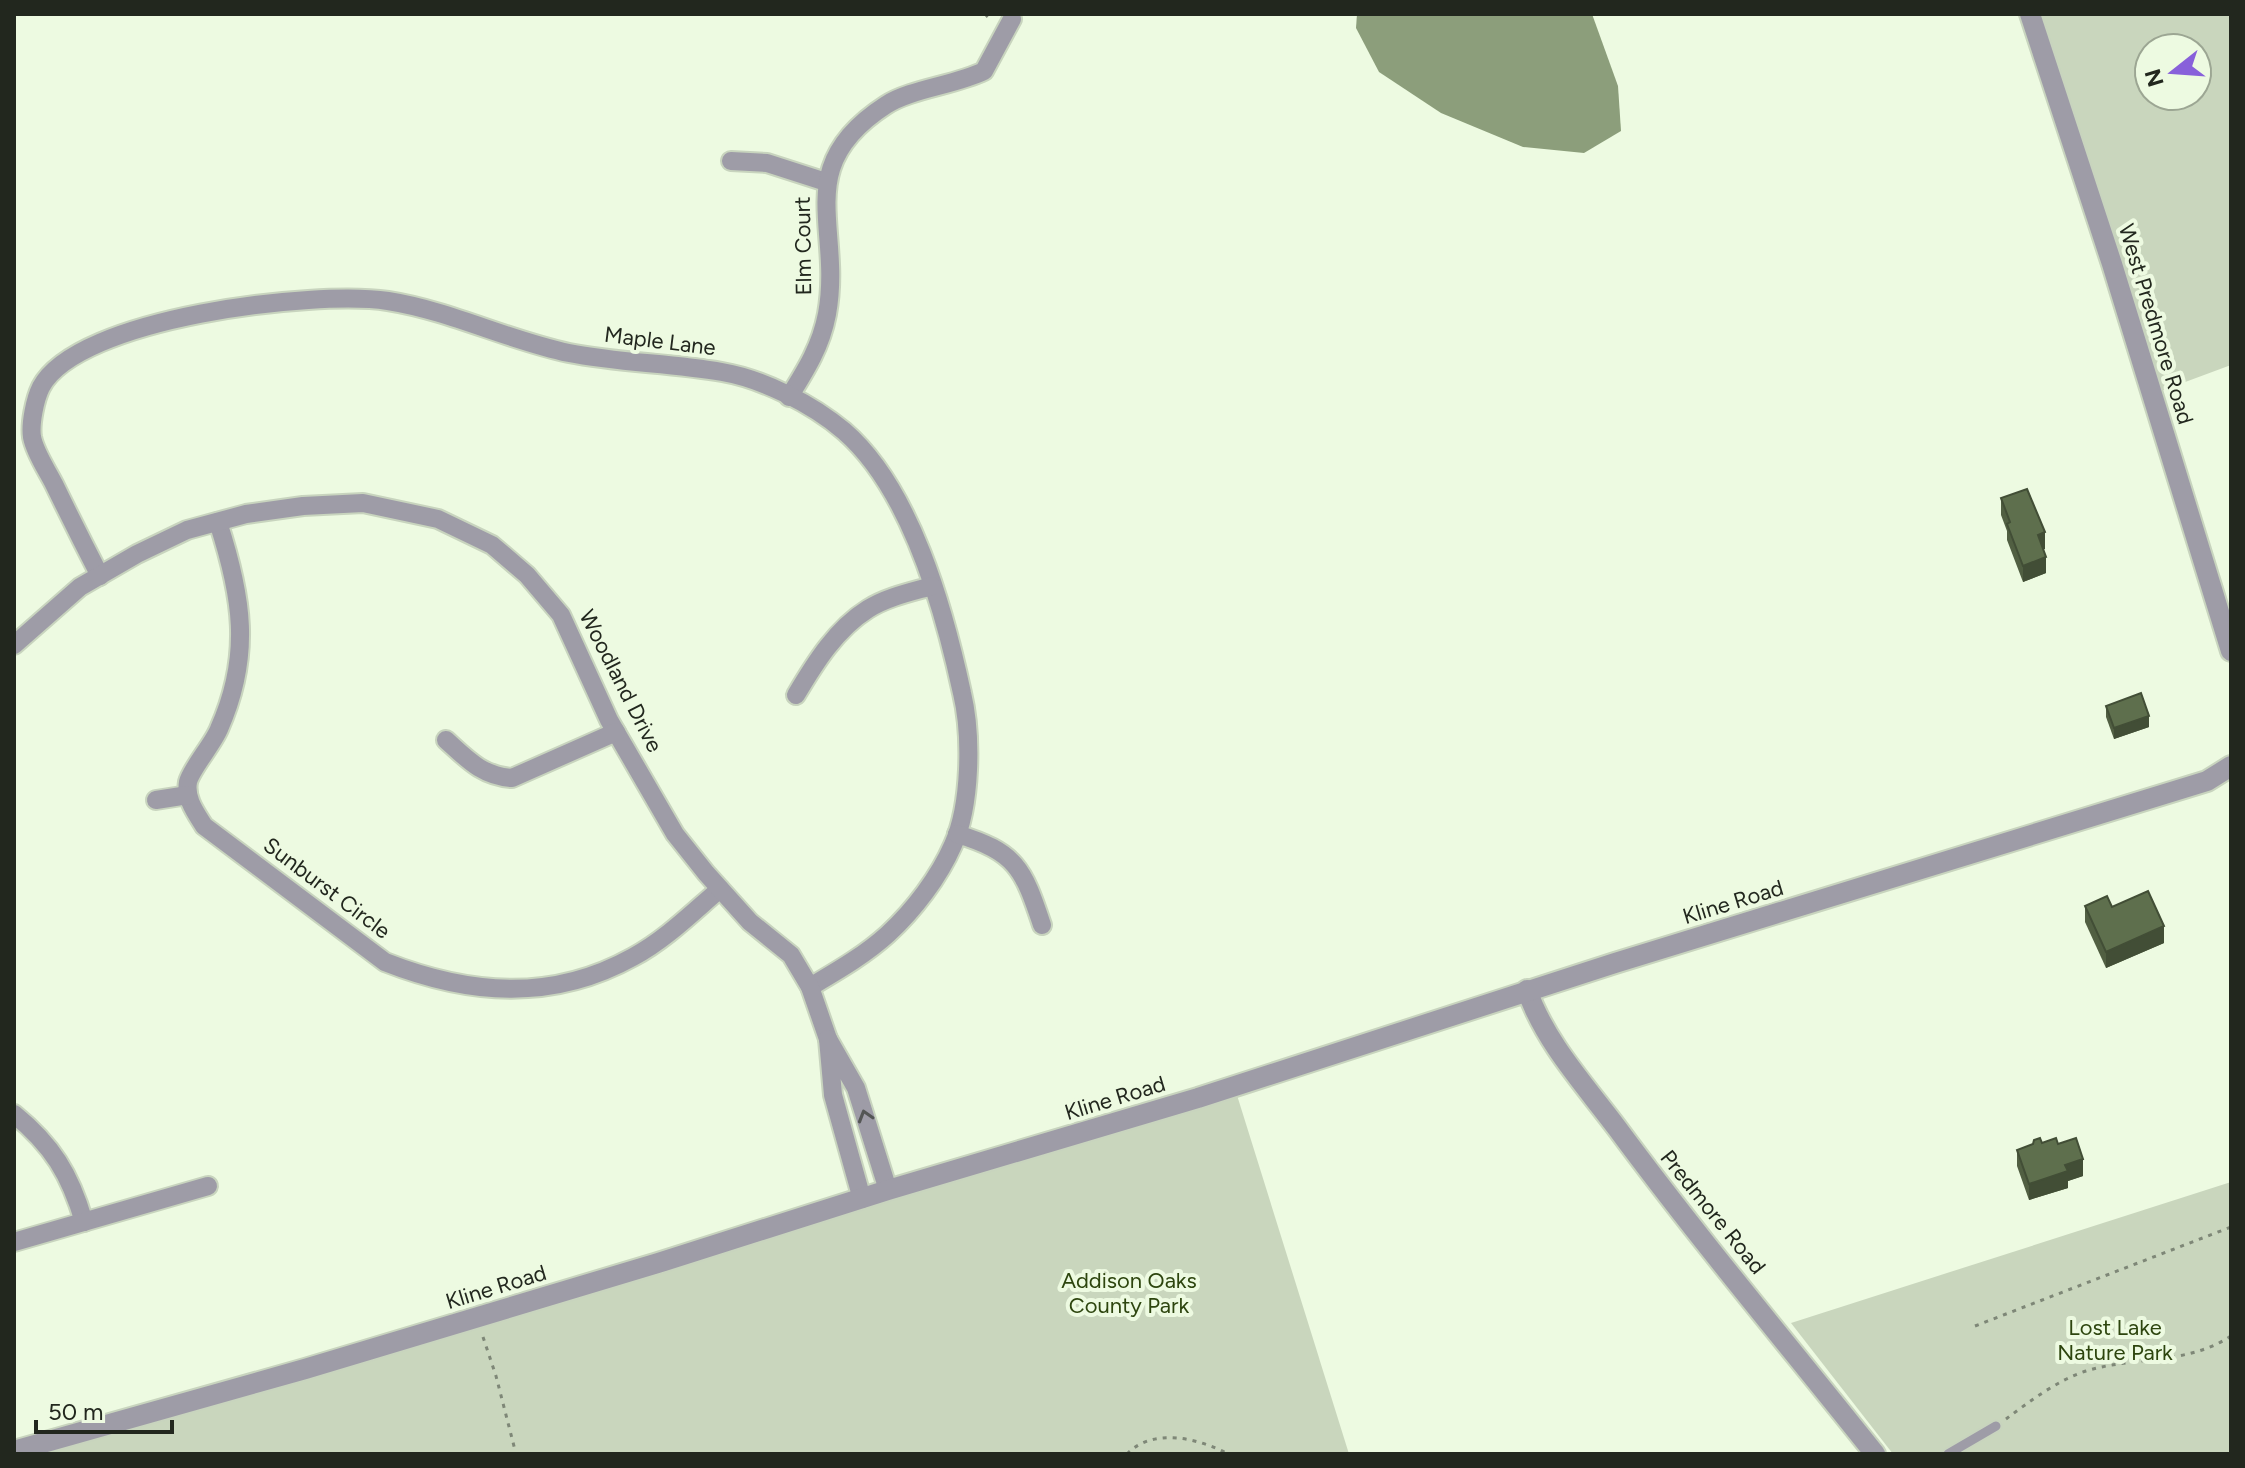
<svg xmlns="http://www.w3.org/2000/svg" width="2245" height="1468" viewBox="0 0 2245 1468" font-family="Figtree,sans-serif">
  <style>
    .green { fill: #c9d6bd; fill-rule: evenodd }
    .water { fill: #8c9e7b }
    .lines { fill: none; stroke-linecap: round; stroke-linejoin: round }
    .service-casing { stroke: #c8d4be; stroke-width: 13 }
    .minor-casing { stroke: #c8d4be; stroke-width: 22 }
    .tertiary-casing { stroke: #c8d4be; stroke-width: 24 }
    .path { stroke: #7e8777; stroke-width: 3; stroke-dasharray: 4 6; stroke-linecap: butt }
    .service { stroke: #9e9ca7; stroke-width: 9 }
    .minor { stroke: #9e9ca7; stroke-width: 18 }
    .tertiary { stroke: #9e9ca7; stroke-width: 20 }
    .wall { fill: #515f42 }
    .shaded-wall { fill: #424e36 }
    .building { fill: #5e6f4d; stroke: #424e36; stroke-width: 2 }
    .oneway { stroke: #545655 }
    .labels { text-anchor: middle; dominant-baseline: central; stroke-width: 8; stroke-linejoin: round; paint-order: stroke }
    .street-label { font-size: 22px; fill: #22271e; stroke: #edfae1 }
    .park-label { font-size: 22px; fill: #2d450e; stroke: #edfae1 }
  </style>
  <rect width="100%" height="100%" fill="#edfae1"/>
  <!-- green -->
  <g class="green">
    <path d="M2039 14H2231V365L2161 391ZM2149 48H2197V96H2149Z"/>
    <path d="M1236 1092 1349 1454H14Z"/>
    <path d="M2231 1182V1454H1893L1791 1323Z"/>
  </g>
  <!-- water -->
  <path class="water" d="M1357 14H1592L1618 86 1621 131 1584 153 1523 147 1441 113 1379 72 1356 28Z"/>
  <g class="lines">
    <!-- service casing -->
    <g class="service-casing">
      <path id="service" d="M1948 1454 1996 1426"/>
    </g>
    <!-- minor casing -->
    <g class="minor-casing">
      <g id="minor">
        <path d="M731 161 767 163 826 182"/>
        <path d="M789 397C806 370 821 346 827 314 843 227 790 167 886 105 910 89 956 85 984 71L1012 19"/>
        <path d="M218 522C242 596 252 655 219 729 213 744 191 769 188 782 185 799 196 813 204 826L385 962C469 995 552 1002 633 957 665 940 693 912 720 889"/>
        <path d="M100 576C84 545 69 515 54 484 47 470 35 453 32 437 30 424 35 399 41 387 78 317 315 290 388 301 451 311 507 340 569 353 619 363 671 363 722 372 763 379 812 404 844 431 911 489 944 609 962 693 972 735 971 805 953 845 939 877 914 910 888 934 865 955 837 971 810 987"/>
        <path d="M14 645 80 587 137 554 187 530 246 514 303 506 363 503 438 519 492 545 527 575 561 615 609 720 675 834 706 873 750 922 791 955 810 987 828 1039"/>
        <path d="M796 695C815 663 836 629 868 609 887 597 911 592 932 586"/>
        <path d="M446 740C467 759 482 776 512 778L616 732"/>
        <path d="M156 800 188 795"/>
        <path d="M957 834C1016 852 1023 868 1042 925"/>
        <path d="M14 1114C52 1145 70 1174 84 1222"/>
        <path d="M862 1199 833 1095 828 1039 856 1088 888 1190"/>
        <path d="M14 1242 208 1186"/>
      </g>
    </g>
    <!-- tertiary casing -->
    <g class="tertiary-casing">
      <g id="tertiary">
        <path d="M2030 14 2112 264 2231 651"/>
        <path d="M1527 990C1545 1042 1584 1084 1617 1128 1699 1239 1789 1346 1875 1454"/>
        <path d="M14 1451 305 1369 658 1263 888 1190 1198 1098 1615 963 2207 781 2231 766"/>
      </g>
    </g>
    <!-- path -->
    <g class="path">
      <path d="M985 14 992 21"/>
      <path d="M1975 1326 2231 1227"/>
      <path d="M483 1337 496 1376 516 1454"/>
      <path d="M2006 1419C2030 1401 2058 1380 2086 1371 2135 1356 2187 1365 2231 1336"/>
      <path d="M1127 1454C1153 1427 1198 1438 1228 1454"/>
    </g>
    <!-- service -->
    <use href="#service" class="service"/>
    <!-- minor -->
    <use href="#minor" class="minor"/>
    <!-- tertiary -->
    <use href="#tertiary" class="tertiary"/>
  </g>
  <!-- wall -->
  <g class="wall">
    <path d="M2001 498 2045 549H2043L2046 573 2023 582 2007 540V531L2001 515Z"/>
    <path d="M2106 706 2149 727 2114 739 2106 717Z"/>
    <path d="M2085 906 2112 907 2164 943 2106 968 2085 922Z"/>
    <path d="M2042 1143 2058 1144 2083 1176 2068 1181V1188L2029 1200 2017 1166V1150Z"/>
  </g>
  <!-- shaded-wall -->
  <g class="shaded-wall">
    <path d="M2045 532V549L2038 551V535Z"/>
    <path d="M2046 557V573L2023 582V566Z"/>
    <path d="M2149 716V727L2114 739V728Z"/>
    <path d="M2164 926V943L2106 968V952Z"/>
    <path d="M2083 1159V1176L2068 1181V1188L2029 1200V1184L2065 1165Z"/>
  </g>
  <!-- building -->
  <g class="building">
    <path d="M2027 489 2045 532 2038 535 2046 557 2023 566 2007 524 2010 522 2001 498Z"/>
    <path d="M2141 693 2149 716 2114 728 2106 706Z"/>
    <path d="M2148 891 2164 926 2106 952 2085 906 2107 896 2112 907Z"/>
    <path d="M2040 1138 2042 1143 2056 1138 2058 1144 2076 1138 2083 1159 2065 1165 2068 1171 2029 1184 2017 1150 2033 1144 2034 1140Z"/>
  </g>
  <!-- one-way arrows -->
  <defs><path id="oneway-chevron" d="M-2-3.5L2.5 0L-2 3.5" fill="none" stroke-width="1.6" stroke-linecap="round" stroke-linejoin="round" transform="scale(2)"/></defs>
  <use class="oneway" href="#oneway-chevron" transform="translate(865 1116) rotate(-107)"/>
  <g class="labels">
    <!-- street labels -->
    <g class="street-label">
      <text transform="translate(803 246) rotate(-91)">Elm Court</text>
      <text transform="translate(2156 324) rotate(73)">West Predmore Road</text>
      <text transform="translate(660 341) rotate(7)">Maple Lane</text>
      <text transform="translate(621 681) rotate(63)">Woodland Drive</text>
      <text transform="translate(327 888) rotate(37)">Sunburst Circle</text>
      <text transform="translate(1733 902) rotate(-17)">Kline Road</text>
      <text transform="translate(1115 1098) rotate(-17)">Kline Road</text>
      <text transform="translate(1713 1212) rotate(51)">Predmore Road</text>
      <text transform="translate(496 1287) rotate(-17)">Kline Road</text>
    </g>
    <!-- park labels -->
    <g class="park-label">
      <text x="1129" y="1280">Addison Oaks<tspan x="1129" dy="25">County Park</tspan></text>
      <text x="2115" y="1327">Lost Lake<tspan x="2115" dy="25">Nature Park</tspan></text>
    </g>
  </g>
  <!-- border -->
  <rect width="2245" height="1468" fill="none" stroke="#22271e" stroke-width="32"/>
  <!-- north arrow -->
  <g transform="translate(2173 72) rotate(253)"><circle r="38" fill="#edfae1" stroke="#9ca693" stroke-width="2"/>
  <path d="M0-6L14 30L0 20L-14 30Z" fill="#8860da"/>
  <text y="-12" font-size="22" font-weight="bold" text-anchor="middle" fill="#22271e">N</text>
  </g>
  <!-- scale -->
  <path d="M36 1420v12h136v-12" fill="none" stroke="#22271e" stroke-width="4"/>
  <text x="48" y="1420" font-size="24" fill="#22271e" stroke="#edfae1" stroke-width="6" paint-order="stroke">50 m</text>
</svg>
